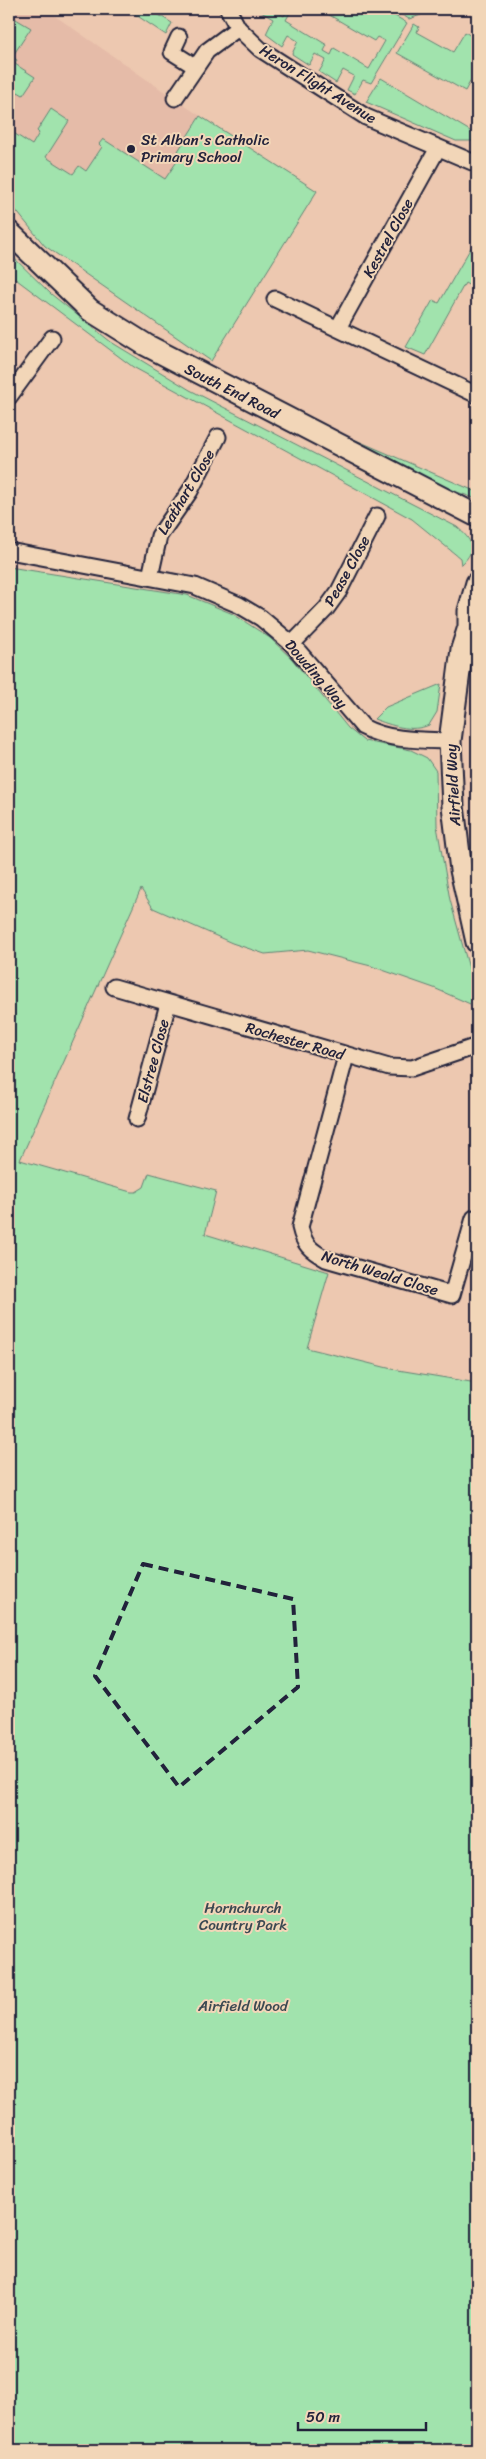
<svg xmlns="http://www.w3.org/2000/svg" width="486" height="2459" viewBox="0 0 486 2459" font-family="Sriracha,sans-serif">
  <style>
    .built { fill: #e5bba8 }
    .green { fill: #a1e3ad; stroke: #628274 }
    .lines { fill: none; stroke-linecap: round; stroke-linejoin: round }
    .street-casing { stroke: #22223b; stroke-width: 19 }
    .secondary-casing { stroke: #22223b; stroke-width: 25 }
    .street { stroke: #f2d6b8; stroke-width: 15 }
    .secondary { stroke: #f2d6b8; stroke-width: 21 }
    .marked { fill: none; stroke: #22223b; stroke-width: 4; stroke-dasharray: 10 6; stroke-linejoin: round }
    .poi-dot { fill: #22223b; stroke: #f2d6b8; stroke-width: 2 }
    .labels { text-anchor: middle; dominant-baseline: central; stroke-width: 4; stroke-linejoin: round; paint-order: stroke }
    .street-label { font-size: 15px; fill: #22223b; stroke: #f2d6b8 }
    .poi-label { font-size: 15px; fill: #22223b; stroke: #f2d6b8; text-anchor: start }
    .park-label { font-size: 15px; fill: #3b4952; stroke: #f2d6b8 }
  </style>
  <rect width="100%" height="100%" fill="#edc8b0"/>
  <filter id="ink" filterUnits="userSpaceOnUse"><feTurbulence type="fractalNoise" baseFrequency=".02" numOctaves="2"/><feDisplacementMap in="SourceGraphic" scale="10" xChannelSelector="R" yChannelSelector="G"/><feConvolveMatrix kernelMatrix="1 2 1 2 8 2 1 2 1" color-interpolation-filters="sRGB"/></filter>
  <g filter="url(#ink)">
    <!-- built -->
    <path class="built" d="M9 9H45L185 106 317 191 211 361 45 246 9 202Z"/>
    <!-- green -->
    <g class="green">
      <path d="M127 9H149L172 23 166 35Z"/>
      <path d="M256 9H273L284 16 288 9H292L286 20 327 45 324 51 331 55 334 48 369 69 385 41 377 37 374 41 319 9H383L407 23 371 83 363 80 355 94 347 90 354 76 343 70 336 83 319 72 326 60 315 54 309 65 292 54 298 41 288 35 282 46 266 34 273 19Z"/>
      <path d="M392 9H424L421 15 409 19Z"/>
      <path d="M9 15 31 28 12 57 17 60 15 64 35 77 23 95 18 92 9 105Z"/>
      <path d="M414 24 419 27 417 32 453 52 465 32 477 40V69L465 91 397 53Z"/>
      <path d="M381 78 477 135V144L472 141H456L366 102Z"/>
      <path d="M51 109 69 121 46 157 73 174 79 166 86 171 102 147 99 144 103 139 165 179 182 154 178 151 200 116 317 191 211 361 45 246 9 202V130L32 145 39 133 37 131Z"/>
      <path d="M477 237V290L465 283 425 355 406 347 433 300 439 303Z"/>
      <path d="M9 253 51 294 111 342 190 390 457 527C472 540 478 549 461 565L460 558 412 519 133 367 9 274Z"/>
      <path d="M300 416 477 492V499L437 485Z"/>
      <path d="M9 567 187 595 233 614 270 638 292 659 348 728 364 741 411 750 427 758 436 771 437 826 450 900 477 997V1007L434 988 371 966 308 950 265 954 232 943 153 908 141 889 20 1160 131 1192H136L144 1187 149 1173 216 1191 205 1234 329 1272 307 1348 392 1369 477 1383V2450H9Z"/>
      <path d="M441 684 437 712 429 725C412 733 390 725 374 719L386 707Z"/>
    </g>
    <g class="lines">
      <!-- street casing -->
      <g class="street-casing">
        <g id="street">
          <path d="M228 9 238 28 260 49 366 117 477 164"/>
          <path d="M179 37 172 52 196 67"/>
          <path d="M175 98 207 51 238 28"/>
          <path d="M275 299 477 395"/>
          <path d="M338 328 438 148"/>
          <path d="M9 397 52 338"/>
          <path d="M9 551 195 586 239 605 261 618 292 644 363 727C389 741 421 740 450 741"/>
          <path d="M150 577 159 536 190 491 218 437"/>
          <path d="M292 644 326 609 339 591 377 516"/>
          <path d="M114 987 389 1067 412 1068 477 1046"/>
          <path d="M346 1056 300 1227C304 1245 310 1250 326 1259L452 1295 474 1218"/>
          <path d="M137 1119 168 1004"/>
        </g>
      </g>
      <!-- secondary casing -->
      <g class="secondary-casing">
        <g id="secondary">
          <path d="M9 232 90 310 146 345 477 516"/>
          <path d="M477 583 469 611V627L462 649 450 741 453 806 461 870 477 942"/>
        </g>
      </g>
      <!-- street -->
      <use href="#street" class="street"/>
      <!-- secondary -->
      <use href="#secondary" class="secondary"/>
    </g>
  </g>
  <!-- marked area -->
  <path class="marked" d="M143 1564 293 1599 298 1687 179 1787 95 1676Z"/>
  <!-- markers -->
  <circle class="poi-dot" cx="131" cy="149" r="5"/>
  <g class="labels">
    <!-- street labels -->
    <g class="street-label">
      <text transform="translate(318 84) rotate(32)">Heron Flight Avenue</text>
      <text transform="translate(388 238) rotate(-61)">Kestrel Close</text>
      <text transform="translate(232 391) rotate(27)">South End Road</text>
      <text transform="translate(186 492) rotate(-59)">Leathart Close</text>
      <text transform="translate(347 571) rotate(-61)">Pease Close</text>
      <text transform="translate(316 674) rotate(49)">Dowding Way</text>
      <text transform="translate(453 785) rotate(-93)">Airfield Way</text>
      <text transform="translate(295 1041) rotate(16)">Rochester Road</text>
      <text transform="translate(153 1061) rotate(-75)">Elstree Close</text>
      <text transform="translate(380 1273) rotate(17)">North Weald Close</text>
    </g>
    <!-- poi labels -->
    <g class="poi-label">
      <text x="141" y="140">St Alban's Catholic<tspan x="141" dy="17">Primary School</tspan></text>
    </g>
    <!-- park labels -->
    <g class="park-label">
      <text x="243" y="1908">Hornchurch<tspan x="243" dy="17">Country Park</tspan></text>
      <text x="243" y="2006">Airfield Wood</text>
    </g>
  </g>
  <!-- margin -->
  <rect width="486" height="2459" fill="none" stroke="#f2d6b8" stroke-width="30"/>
  <rect x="15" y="15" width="456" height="2429" fill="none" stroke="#22223b" stroke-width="2" filter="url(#ink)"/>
  <!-- scale -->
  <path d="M298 2422v8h128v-8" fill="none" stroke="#22223b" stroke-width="2.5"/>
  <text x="306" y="2422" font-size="15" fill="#22223b" stroke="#f2d6b8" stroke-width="4" paint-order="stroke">50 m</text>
</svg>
